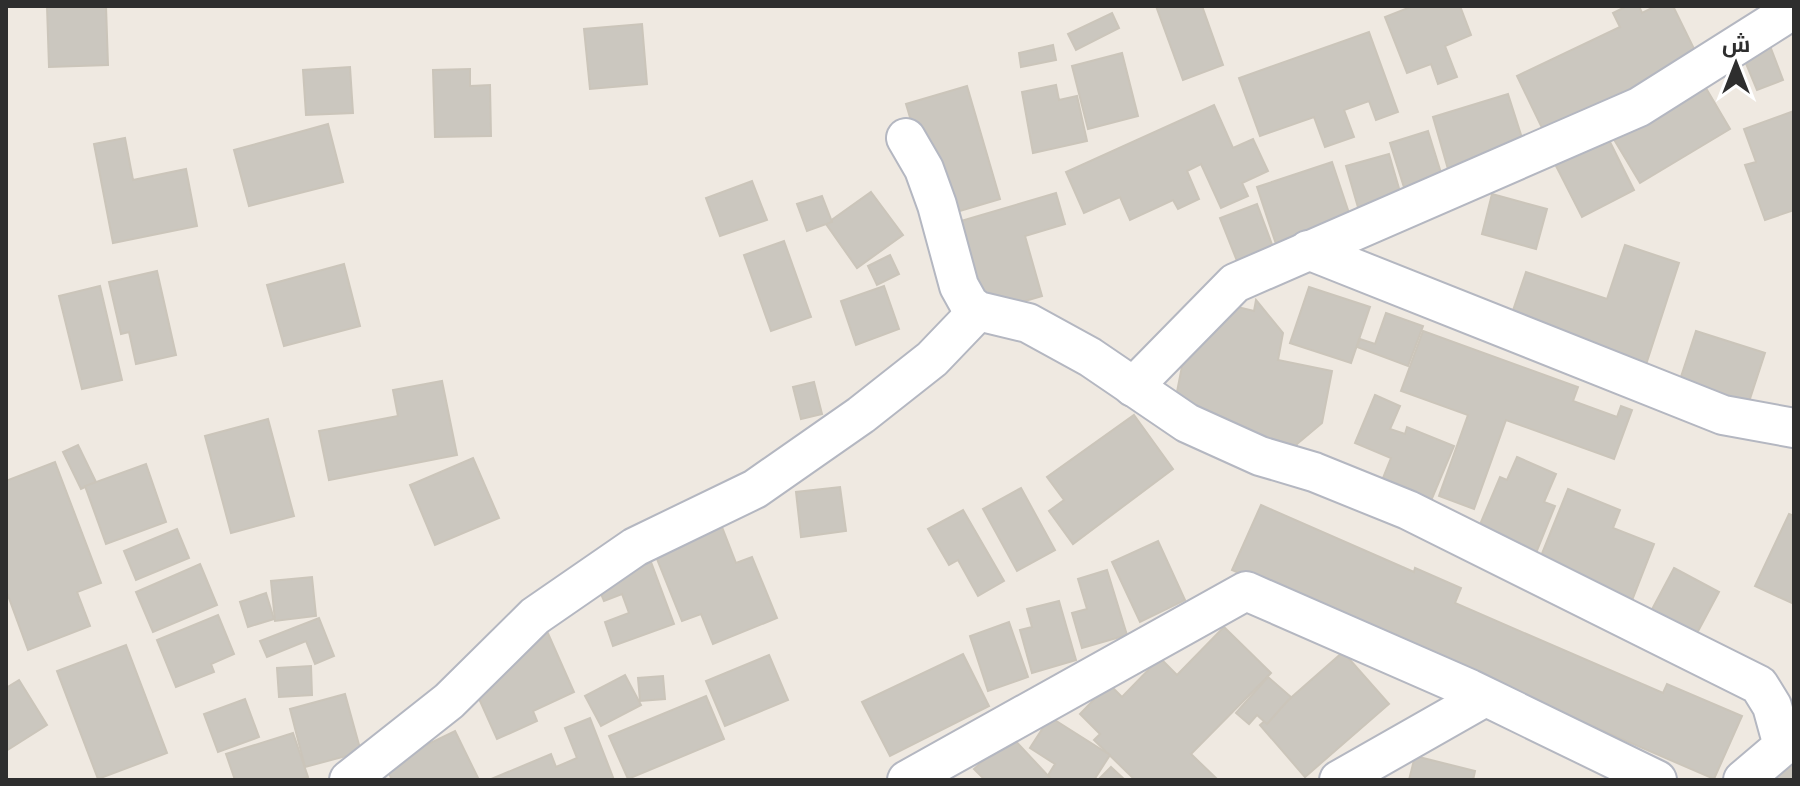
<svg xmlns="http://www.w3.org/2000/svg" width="1800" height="786" viewBox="0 0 1800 786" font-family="'Open Sans',Cairo,sans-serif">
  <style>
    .building { fill: #cbc7bf; stroke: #cbc5ba; stroke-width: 2 }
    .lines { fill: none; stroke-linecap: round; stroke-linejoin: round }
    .minor-casing { stroke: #b4b7c1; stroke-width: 42 }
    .minor { stroke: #fff; stroke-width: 38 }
  </style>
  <rect width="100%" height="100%" fill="#efe9e1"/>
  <!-- building -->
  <g class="building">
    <path d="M47 6H106L108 65 49 67Z"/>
    <path d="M1156 6H1202L1223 65 1183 80Z"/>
    <path d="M1413 6H1460L1471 35 1445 46 1457 77 1438 84 1431 64 1407 73 1385 17Z"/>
    <path d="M1627 6H1639L1642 13 1656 6H1673L1699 59 1578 117 1576 114 1543 130 1517 76 1620 27 1613 13Z"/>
    <path d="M1112 13 1119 28 1076 50 1068 34Z"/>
    <path d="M642 24 647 84 590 89 584 29Z"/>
    <path d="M1369 32 1398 112 1376 120 1369 101 1344 110 1354 137 1325 147 1314 117 1260 136 1239 78Z"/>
    <path d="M1767 38 1783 80 1757 90 1740 49Z"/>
    <path d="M1053 45 1056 60 1021 67 1019 53Z"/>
    <path d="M1122 53 1138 116 1088 129 1072 66Z"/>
    <path d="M350 67 353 113 306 115 303 70Z"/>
    <path d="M470 69V86L490 85 491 136 435 137 433 70Z"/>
    <path d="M1700 78 1730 129 1640 183 1609 131Z"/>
    <path d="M1056 85 1059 100 1077 96 1087 141 1033 153 1022 92Z"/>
    <path d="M967 86 1000 199 923 222 925 168 906 104Z"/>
    <path d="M1508 94 1529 160 1452 183 1433 117Z"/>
    <path d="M1214 105 1233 148 1253 139 1268 171 1242 183 1248 196 1221 208 1201 164 1187 171 1199 199 1178 209 1173 200 1130 220 1120 197 1084 213 1066 172Z"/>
    <path d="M1794 111V210L1765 220 1745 165 1756 162 1744 129Z"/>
    <path d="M328 124 343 182 249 206 234 150Z"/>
    <path d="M1428 131 1446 189 1408 200 1390 143Z"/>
    <path d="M1607 136 1634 190 1582 217 1554 162Z"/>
    <path d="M125 138 133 180 186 169 197 226 113 243 94 144Z"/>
    <path d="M1389 154 1405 209 1362 221 1346 166Z"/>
    <path d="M1332 162 1356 234 1281 259 1257 187Z"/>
    <path d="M752 181 767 220 720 236 706 198Z"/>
    <path d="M871 192 903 235 857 268 826 224Z"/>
    <path d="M1056 193 1065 224 1025 236 1042 296 977 315 951 224Z"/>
    <path d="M1492 194 1547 209 1536 249 1482 234Z"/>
    <path d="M822 196 832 222 807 231 797 204Z"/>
    <path d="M1257 204 1277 258 1241 271 1220 218Z"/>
    <path d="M784 241 811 317 771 331 744 255Z"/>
    <path d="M1625 245 1679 263 1641 380 1505 334 1526 272 1607 299Z"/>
    <path d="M890 255 899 274 877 285 868 266Z"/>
    <path d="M344 264 360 326 284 346 267 285Z"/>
    <path d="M157 271 176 355 136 364 129 332 121 334 109 282Z"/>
    <path d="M100 286 122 380 82 389 59 296Z"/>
    <path d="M884 286 899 329 856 345 841 301Z"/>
    <path d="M1309 287 1370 307 1351 363 1290 343Z"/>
    <path d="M1256 300 1283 333 1278 360 1332 371 1322 423 1297 444 1294 459 1176 397 1185 351 1238 307 1254 311Z"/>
    <path d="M1386 313 1423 326 1408 366 1357 347 1360 339 1375 344Z"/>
    <path d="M1423 331 1578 387 1573 401 1617 417 1621 406 1632 410 1614 459 1506 420 1474 509 1439 496 1468 415 1401 391Z"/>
    <path d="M1696 331 1765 353 1745 414 1676 392Z"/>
    <path d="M442 381 457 455 329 480 319 431 398 416 393 390Z"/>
    <path d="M814 382 822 414 801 419 793 387Z"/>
    <path d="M1375 395 1400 406 1390 429 1405 434 1407 427 1454 446 1428 508 1379 488 1391 458 1355 443Z"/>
    <path d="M1134 415 1173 469 1073 544 1049 511 1064 500 1047 477Z"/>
    <path d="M268 419 294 516 231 533 205 436Z"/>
    <path d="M78 445 96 482 81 489 63 452Z"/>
    <path d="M1517 457 1556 474 1544 502 1555 506 1534 558 1476 534 1500 477 1507 480Z"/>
    <path d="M473 458 499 518 435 545 410 485Z"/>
    <path d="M55 462 101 583 77 592 90 626 28 650 6 590V481Z"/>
    <path d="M146 464 166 522 106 544 85 486Z"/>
    <path d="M840 487 846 531 801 537 796 492Z"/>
    <path d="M1021 488 1055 550 1017 571 983 509Z"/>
    <path d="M1568 489 1620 510 1613 528 1654 544 1631 603 1537 566Z"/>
    <path d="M1261 505 1414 572 1415 568 1461 588 1455 603 1663 693 1667 684 1742 716 1714 779 1232 570Z"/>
    <path d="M963 510 1004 581 978 596 958 560 949 565 928 529Z"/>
    <path d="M1789 514 1794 516V604L1755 586Z"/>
    <path d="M722 527 736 563 752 557 777 618 713 644 701 614 682 621 655 554Z"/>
    <path d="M177 529 189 558 136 580 124 551Z"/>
    <path d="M1158 541 1185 600 1140 622 1112 562Z"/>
    <path d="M651 562 674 624 613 646 605 622 629 613 622 594 604 601 596 582Z"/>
    <path d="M200 564 217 605 153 632 136 592Z"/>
    <path d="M1674 568 1719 592 1695 637 1650 613Z"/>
    <path d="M1107 570 1127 635 1082 648 1072 613 1087 609 1078 579Z"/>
    <path d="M312 577 316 616 275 621 271 581Z"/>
    <path d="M266 593 274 619 248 627 240 602Z"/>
    <path d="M1059 601 1076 660 1032 673 1020 630 1032 627 1027 609Z"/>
    <path d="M218 615 234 654 211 664 214 672 176 687 157 640Z"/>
    <path d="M319 618 334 656 315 664 306 641 267 657 260 641Z"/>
    <path d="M1009 622 1028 677 988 691 970 636Z"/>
    <path d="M1224 627 1271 673 1191 754 1218 780H1135L1094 740 1100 734 1080 714 1109 684 1122 697 1160 658 1177 675Z"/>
    <path d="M546 629 574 692 533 711 537 721 497 739 472 683Z"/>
    <path d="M126 645 167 753 98 779 57 671Z"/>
    <path d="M1343 652 1389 704 1305 777 1260 725Z"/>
    <path d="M963 654 989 706 890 756 862 702Z"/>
    <path d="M769 655 788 700 725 726 706 681Z"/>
    <path d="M311 666 312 695 279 697 277 668Z"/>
    <path d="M625 675 641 705 601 726 585 696Z"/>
    <path d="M663 676 665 699 640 701 638 678Z"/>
    <path d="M1268 677 1291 697 1267 724 1257 715 1249 724 1236 713Z"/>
    <path d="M19 680 47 725 6 751V688Z"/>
    <path d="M345 694 361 752 305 767 290 709Z"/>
    <path d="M706 696 724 739 628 779 609 736Z"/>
    <path d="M245 699 259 737 218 752 204 714Z"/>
    <path d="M1050 717 1110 755 1094 780H1052L1047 777 1055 764 1030 748Z"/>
    <path d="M590 718 614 780H489L551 754 556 767 577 758 565 728Z"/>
    <path d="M455 731 479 780H392L385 765Z"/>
    <path d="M293 733 308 777 298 780H235L226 754Z"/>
    <path d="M1011 736 1052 780H985L974 769Z"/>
    <path d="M1415 756 1475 771 1473 780H1409Z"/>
    <path d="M1794 761V780H1769Z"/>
    <path d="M1111 767 1125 780H1098Z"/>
  </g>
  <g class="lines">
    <!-- minor casing -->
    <g class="minor-casing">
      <g id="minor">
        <path d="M906 138 924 169 937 205 959 286 969 304 978 311 1028 323 1090 357 1187 423 1260 456 1314 472 1408 510 1759 685 1772 706 1783 746 1743 780"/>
        <path d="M1308 250 1723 415 1794 428"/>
        <path d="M1133 387 1235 283 1639 107 1780 18"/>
        <path d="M349 780 449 701 535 616 635 547 755 489 861 415 932 359 978 311"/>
        <path d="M907 780 1246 591 1470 689 1657 780"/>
        <path d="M1339 780 1485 697"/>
      </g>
    </g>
    <!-- minor -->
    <use href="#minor" class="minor"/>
  </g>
  <!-- border -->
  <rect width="1800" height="786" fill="none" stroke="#2e2e2e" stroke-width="16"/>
  <!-- north arrow -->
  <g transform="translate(1736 64)" stroke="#ffffff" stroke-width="6" paint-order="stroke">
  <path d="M0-6L14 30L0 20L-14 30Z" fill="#2e2e2e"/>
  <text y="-12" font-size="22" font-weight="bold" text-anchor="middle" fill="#2e2e2e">ش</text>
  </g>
</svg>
